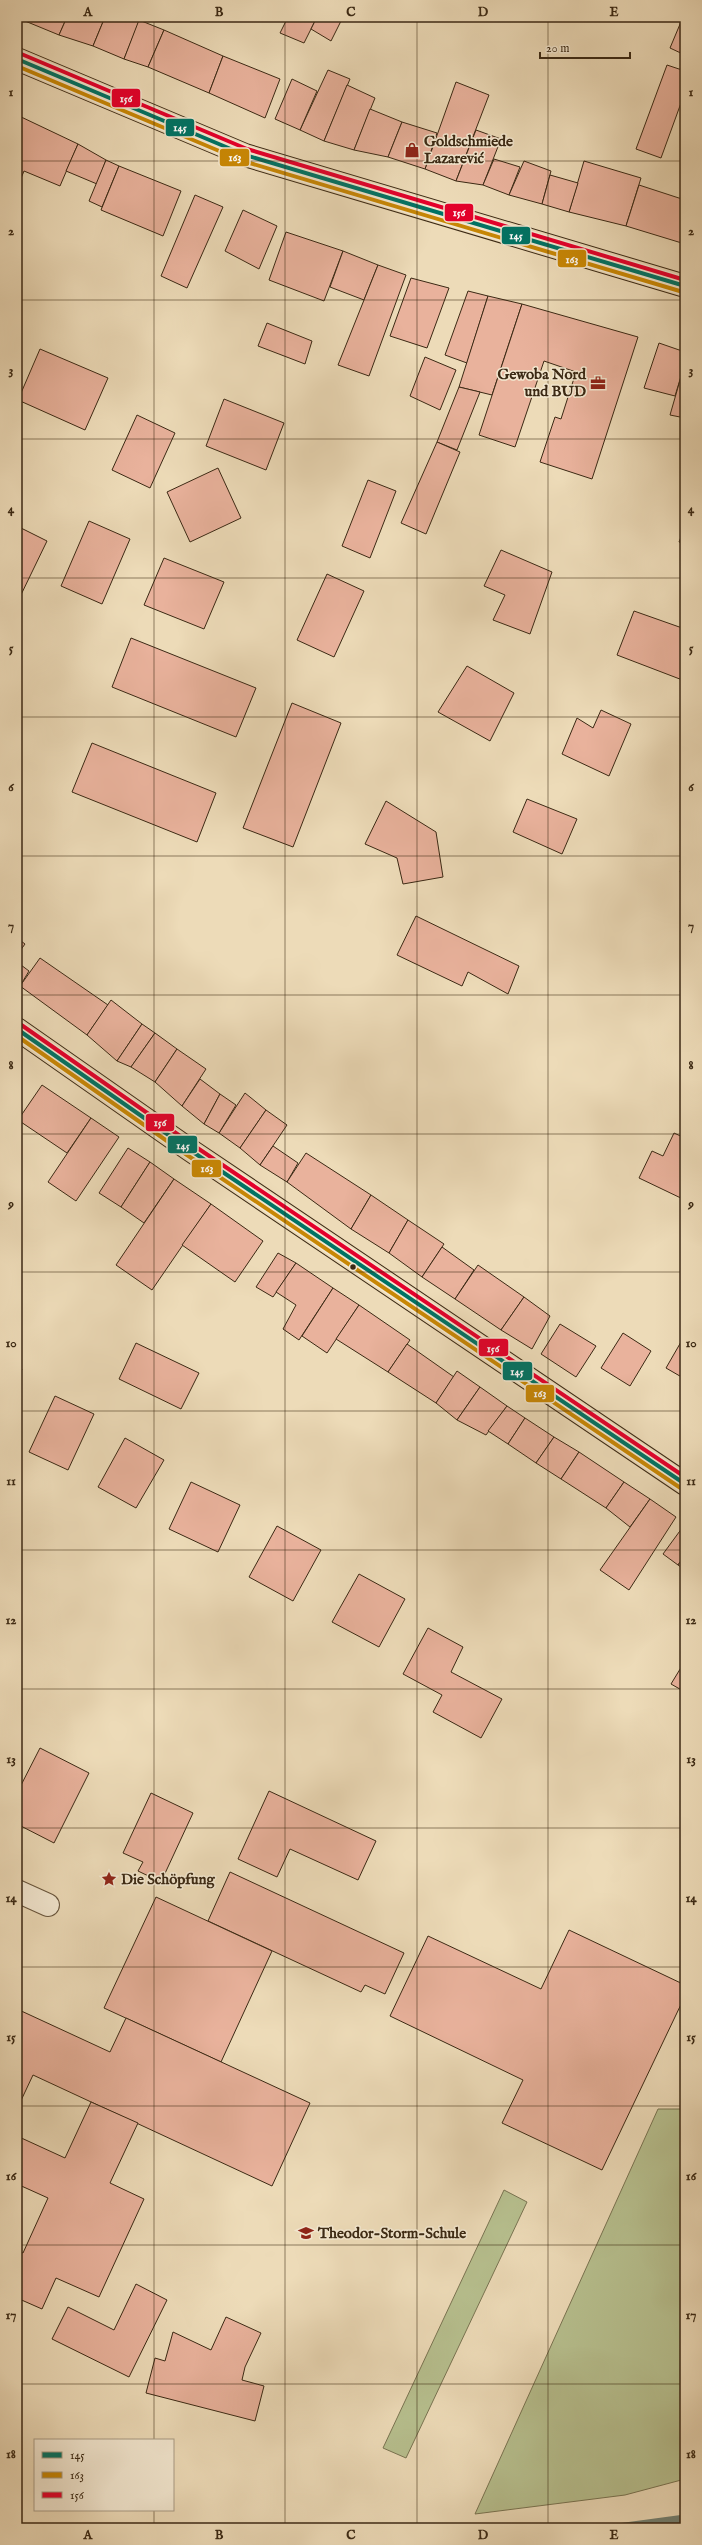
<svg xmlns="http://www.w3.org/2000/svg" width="702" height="2545" viewBox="0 0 702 2545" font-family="'IM FELL English',serif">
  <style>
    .green { fill: #b7c08f; stroke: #797452 }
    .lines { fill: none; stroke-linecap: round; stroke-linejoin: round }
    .stream { stroke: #738173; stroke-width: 9 }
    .building { fill: #e9b29c; stroke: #3b2914 }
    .minor-casing { stroke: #68563d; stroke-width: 24 }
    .major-casing { stroke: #3b2914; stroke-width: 24 }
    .minor { stroke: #f3e8d1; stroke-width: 22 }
    .major { stroke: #eddbb8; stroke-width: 22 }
    .bus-1-casing { stroke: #f3e8d1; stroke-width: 7 }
    .bus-2-casing { stroke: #f3e8d1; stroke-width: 7 }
    .bus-3-casing { stroke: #f3e8d1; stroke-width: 7 }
    .bus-1 { stroke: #007364; stroke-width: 4 }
    .bus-2 { stroke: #c88705; stroke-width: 4 }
    .bus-3 { stroke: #e4002b; stroke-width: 4 }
    .grid { fill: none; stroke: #3b2914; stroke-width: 1; stroke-opacity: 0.55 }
    .bus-dot { fill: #3b2914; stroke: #f3e8d1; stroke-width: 1.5 }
    .labels { text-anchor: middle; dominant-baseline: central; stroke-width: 3; stroke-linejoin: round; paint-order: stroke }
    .poi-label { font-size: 15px; font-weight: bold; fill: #3b2914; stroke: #f3e8d1; text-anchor: start }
    .line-badge { stroke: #f3e8d1; stroke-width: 1.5 }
    .badge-label { font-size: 11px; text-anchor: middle; font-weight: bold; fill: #fff }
    .neatline { fill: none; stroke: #3b2914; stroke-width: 1.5 }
    .grid-label { font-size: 13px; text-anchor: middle; font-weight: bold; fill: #3b2914 }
  </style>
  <rect width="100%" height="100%" fill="#eddbb8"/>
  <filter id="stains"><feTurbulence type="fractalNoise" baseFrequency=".005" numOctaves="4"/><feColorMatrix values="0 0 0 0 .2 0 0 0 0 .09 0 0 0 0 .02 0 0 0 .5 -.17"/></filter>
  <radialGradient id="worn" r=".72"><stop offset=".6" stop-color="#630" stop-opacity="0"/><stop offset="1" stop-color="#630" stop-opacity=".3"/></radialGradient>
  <!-- green -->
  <g class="green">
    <path d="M658 2109H685V2479L625 2495 475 2514Z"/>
    <path d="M504 2190 527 2202 406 2458 383 2448Z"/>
  </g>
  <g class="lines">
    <!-- stream -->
    <path class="stream" d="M618 2528 685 2519"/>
  </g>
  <!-- building -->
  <g class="building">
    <path d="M27 17H67L59 35 25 21Z"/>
    <path d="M67 17H105L93 46 59 35Z"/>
    <path d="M105 17H141L124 59 93 46Z"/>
    <path d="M288 17H317L304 43 280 33Z"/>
    <path d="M317 17H343L331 41 311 29Z"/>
    <path d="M683 17H685V55L670 48Z"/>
    <path d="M139 20 164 30 148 67 124 59Z"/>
    <path d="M164 30 223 56 209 93 148 67Z"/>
    <path d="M223 56 280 79 265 118 209 93Z"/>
    <path d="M667 65 685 71V92L661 158 636 149Z"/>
    <path d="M328 70 350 79 324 141 300 130Z"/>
    <path d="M292 79 317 91 300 130 275 119Z"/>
    <path d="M456 82 489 95 456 181 425 169Z"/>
    <path d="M347 85 375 98 354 150 324 141Z"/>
    <path d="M370 109 402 122 388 157 354 150Z"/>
    <path d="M17 115 78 144 60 186 24 171 17 188Z"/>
    <path d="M402 122 437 133 425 169 388 157Z"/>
    <path d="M476 130 501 139 483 185 456 181Z"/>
    <path d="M78 144 106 160 97 184 66 171Z"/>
    <path d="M494 159 520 167 509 195 483 185Z"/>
    <path d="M106 160 119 166 102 207 89 201Z"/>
    <path d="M524 161 551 171 542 204 509 195Z"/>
    <path d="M584 161 641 178 626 226 569 212Z"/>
    <path d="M119 166 181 191 163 236 101 210Z"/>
    <path d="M550 175 578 183 569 212 542 204Z"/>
    <path d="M639 185 685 200V244L626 226Z"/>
    <path d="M195 195 223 207 187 288 161 276Z"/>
    <path d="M243 210 277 226 259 269 225 251Z"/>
    <path d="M286 232 343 251 324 301 269 280Z"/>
    <path d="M343 251 378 265 364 300 330 287Z"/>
    <path d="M378 265 406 275 369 376 338 365Z"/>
    <path d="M411 278 449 288 427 348 390 336Z"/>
    <path d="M468 291 488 296 467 363 445 355Z"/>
    <path d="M488 296 522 304 492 395 459 387Z"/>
    <path d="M522 304 638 337 592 479 540 462 555 417 561 419 576 372 544 361 515 447 479 435Z"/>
    <path d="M267 323 312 341 305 364 258 346Z"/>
    <path d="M659 343 685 352V363L675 396 644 388Z"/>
    <path d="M40 349 108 378 85 430 18 400Z"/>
    <path d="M425 357 456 370 440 410 410 396Z"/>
    <path d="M685 363V418L670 415Z"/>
    <path d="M459 387 480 392 457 450 437 442Z"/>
    <path d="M224 399 284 423 266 470 206 446Z"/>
    <path d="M137 415 175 433 150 488 112 470Z"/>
    <path d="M437 442 460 452 426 534 401 523Z"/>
    <path d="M218 468 241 518 190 542 167 492Z"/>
    <path d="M368 480 396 491 370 558 342 546Z"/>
    <path d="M89 521 130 539 102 604 61 586Z"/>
    <path d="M17 526 47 541 17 603Z"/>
    <path d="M685 527V544L679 542Z"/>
    <path d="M501 550 552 572 530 634 493 620 505 595 484 586Z"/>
    <path d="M164 558 224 582 204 629 144 605Z"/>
    <path d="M327 574 364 591 334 657 297 640Z"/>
    <path d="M634 611 685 629V681L617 655Z"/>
    <path d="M131 638 256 688 236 737 112 687Z"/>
    <path d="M467 666 514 693 490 741 438 712Z"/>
    <path d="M292 703 341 723 293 847 243 828Z"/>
    <path d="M601 710 631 724 609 776 562 754 577 718 593 728Z"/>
    <path d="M92 743 216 793 197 842 72 792Z"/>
    <path d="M527 799 577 819 562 854 513 832Z"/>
    <path d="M386 801 436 832 443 877 403 884 397 858 365 844Z"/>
    <path d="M685 862V874L680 872Z"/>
    <path d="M416 916 519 966 508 994 468 972 462 986 397 955Z"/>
    <path d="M17 938 25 944 17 955Z"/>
    <path d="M40 958 108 1005 87 1035 20 986Z"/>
    <path d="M17 962 29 971 20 986 17 984Z"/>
    <path d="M111 1000 142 1024 117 1061 87 1035Z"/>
    <path d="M142 1024 155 1033 131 1067 117 1061Z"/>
    <path d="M155 1033 177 1049 155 1082 131 1067Z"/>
    <path d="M177 1049 206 1069 182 1106 155 1082Z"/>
    <path d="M200 1079 220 1094 204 1124 182 1106Z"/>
    <path d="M42 1085 91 1118 67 1153 18 1120Z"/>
    <path d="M245 1093 266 1110 240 1148 219 1133Z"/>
    <path d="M220 1094 236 1105 219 1133 204 1124Z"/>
    <path d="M266 1110 287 1125 260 1165 240 1148Z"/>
    <path d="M91 1118 119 1137 76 1201 48 1182Z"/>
    <path d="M674 1133 685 1138V1200L639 1178 652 1151 663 1156Z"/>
    <path d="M273 1146 298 1163 287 1182 260 1165Z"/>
    <path d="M128 1148 150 1162 121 1207 99 1193Z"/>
    <path d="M306 1153 371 1195 351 1229 287 1182Z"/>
    <path d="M150 1162 174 1179 144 1223 121 1207Z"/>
    <path d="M174 1179 211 1204 152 1290 116 1265Z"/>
    <path d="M371 1195 408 1220 389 1253 351 1229Z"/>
    <path d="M211 1204 263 1241 235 1282 182 1245Z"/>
    <path d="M408 1220 444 1244 422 1277 389 1253Z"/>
    <path d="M442 1247 474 1270 455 1299 422 1277Z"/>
    <path d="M278 1253 296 1263 273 1297 256 1287Z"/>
    <path d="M296 1263 333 1288 299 1340 283 1329 296 1305 276 1292Z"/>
    <path d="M478 1265 524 1297 501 1330 455 1299Z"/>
    <path d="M333 1288 359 1305 327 1353 302 1336Z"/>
    <path d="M524 1297 550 1316 532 1349 501 1330Z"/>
    <path d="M359 1305 410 1340 388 1372 336 1339Z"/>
    <path d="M560 1324 596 1346 576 1377 541 1354Z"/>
    <path d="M623 1333 651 1351 630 1386 601 1368Z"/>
    <path d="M685 1335V1379L666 1368Z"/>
    <path d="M136 1343 199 1373 181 1409 119 1379Z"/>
    <path d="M407 1344 454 1377 436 1403 388 1372Z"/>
    <path d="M17 1366 22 1369 17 1379Z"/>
    <path d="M457 1371 480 1387 457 1420 436 1403Z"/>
    <path d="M480 1387 507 1406 486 1435 457 1420Z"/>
    <path d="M55 1396 94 1414 68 1470 29 1452Z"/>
    <path d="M507 1406 525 1418 508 1444 488 1431Z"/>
    <path d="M525 1418 554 1437 536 1463 508 1444Z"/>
    <path d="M554 1437 579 1452 561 1479 536 1463Z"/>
    <path d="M125 1438 164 1460 136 1508 98 1487Z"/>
    <path d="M579 1452 624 1482 606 1508 561 1479Z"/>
    <path d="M191 1482 240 1505 218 1552 169 1529Z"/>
    <path d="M624 1482 650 1499 630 1527 606 1508Z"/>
    <path d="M650 1499 676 1517 629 1590 600 1570Z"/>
    <path d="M685 1524V1555L678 1565 663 1554Z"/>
    <path d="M277 1526 321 1550 293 1601 249 1577Z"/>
    <path d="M685 1555V1570L678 1565Z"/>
    <path d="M359 1574 405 1599 379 1647 332 1622Z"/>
    <path d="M428 1628 463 1647 451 1672 502 1699 481 1738 433 1712 442 1695 403 1674Z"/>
    <path d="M685 1661V1692L671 1684Z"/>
    <path d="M40 1748 89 1773 54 1843 17 1824V1793Z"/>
    <path d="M269 1791 376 1841 358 1880 290 1849 277 1877 238 1859Z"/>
    <path d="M151 1793 193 1813 161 1882 138 1871 143 1862 123 1853Z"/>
    <path d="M230 1872 404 1953 385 1994 365 1985 361 1992 208 1921Z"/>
    <path d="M156 1897 272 1951 221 2062 104 2008Z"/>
    <path d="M569 1930 685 1985V1996L602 2170 502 2123 523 2080 390 2016 428 1936 541 1989Z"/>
    <path d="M17 2009 110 2052 126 2018 310 2103 272 2186 33 2075 17 2109Z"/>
    <path d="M91 2102 138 2123 110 2183 144 2199 99 2297 56 2278 42 2309 17 2298V2251L23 2253 48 2198 17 2184V2136L65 2158Z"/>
    <path d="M136 2284 167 2300 129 2377 52 2339 68 2307 114 2330Z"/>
    <path d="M226 2317 261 2333 245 2367 242 2380 264 2386 255 2421 146 2393 155 2358 165 2361 173 2332 211 2350Z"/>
  </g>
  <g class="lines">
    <!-- minor casing -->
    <g class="minor-casing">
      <path id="minor" d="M17 1891 48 1905"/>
    </g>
    <!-- major casing -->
    <g class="major-casing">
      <g id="major">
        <path d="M17 59 245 155 685 286"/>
        <path d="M17 1029 190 1150 685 1484"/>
      </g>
    </g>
    <!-- minor -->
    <use href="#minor" class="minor"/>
    <!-- major -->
    <use href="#major" class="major"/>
    <!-- bus-1 casing -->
    <g class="bus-1-casing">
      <g id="bus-1">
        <path d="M17 59 245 155 685 286"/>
        <path d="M17 1029 190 1150 685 1484"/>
      </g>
    </g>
    <!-- bus-2 casing -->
    <g class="bus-2-casing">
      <g id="bus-2">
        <path d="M17 66 243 161 683 292"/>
        <path d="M17 1036 187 1155 682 1489"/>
      </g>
    </g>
    <!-- bus-3 casing -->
    <g class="bus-3-casing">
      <g id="bus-3">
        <path d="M19 53 247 149 685 280"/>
        <path d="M20 1024 193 1145 685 1477"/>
      </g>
    </g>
    <!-- bus-1 -->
    <use href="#bus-1" class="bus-1"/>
    <!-- bus-2 -->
    <use href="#bus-2" class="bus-2"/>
    <!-- bus-3 -->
    <use href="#bus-3" class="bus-3"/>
  </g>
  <!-- grid -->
  <path class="grid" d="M154 17V2440M285 17V2528M417 17V2528M548 17V2528M17 161H685M17 300H685M17 439H685M17 578H685M17 717H685M17 856H685M17 995H685M17 1134H685M17 1272H685M17 1411H685M17 1550H685M17 1689H685M17 1828H685M17 1967H685M17 2106H685M17 2245H685M17 2384H685M154 2510V2528"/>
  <!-- icons -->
  <defs>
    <g id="shop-bare" transform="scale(1.2)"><path d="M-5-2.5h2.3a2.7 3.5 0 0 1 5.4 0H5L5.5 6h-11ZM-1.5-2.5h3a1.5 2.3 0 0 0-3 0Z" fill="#8f2418" stroke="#f3e8d1" stroke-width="2.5" paint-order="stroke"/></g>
    <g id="office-bare" transform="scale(1.2)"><path d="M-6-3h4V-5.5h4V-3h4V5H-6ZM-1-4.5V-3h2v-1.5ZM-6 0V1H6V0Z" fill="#8f2418" stroke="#f3e8d1" stroke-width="2.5" paint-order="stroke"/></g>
    <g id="sight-bare" transform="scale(1.2)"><path d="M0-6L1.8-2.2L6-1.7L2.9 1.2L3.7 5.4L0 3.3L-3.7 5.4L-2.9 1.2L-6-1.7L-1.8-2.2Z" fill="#8f2418" stroke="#f3e8d1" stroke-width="2.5" paint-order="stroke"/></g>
    <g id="school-bare" transform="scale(1.2)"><path d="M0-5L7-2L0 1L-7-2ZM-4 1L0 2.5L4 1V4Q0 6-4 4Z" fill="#8f2418" stroke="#f3e8d1" stroke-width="2.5" paint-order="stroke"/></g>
  </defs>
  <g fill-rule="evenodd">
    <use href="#shop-bare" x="412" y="150"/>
    <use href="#office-bare" x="598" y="383"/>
    <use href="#sight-bare" x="109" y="1879"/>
    <use href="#school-bare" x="306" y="2233"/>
  </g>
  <!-- markers -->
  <circle class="bus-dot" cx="353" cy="1267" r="3.5"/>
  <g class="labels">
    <!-- poi labels -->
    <g class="poi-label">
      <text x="424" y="141">Goldschmiede<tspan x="424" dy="17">Lazarević</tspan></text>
      <text x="586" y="374" text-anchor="end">Gewoba Nord<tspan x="586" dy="17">und BUD</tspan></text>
      <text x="121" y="1879">Die Schöpfung</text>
      <text x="318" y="2233">Theodor-Storm-Schule</text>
    </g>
  </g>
  <g class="line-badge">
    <rect x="111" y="88" width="30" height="20" rx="4" fill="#e4002b"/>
    <rect x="165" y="118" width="30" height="19" rx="4" fill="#007364"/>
    <rect x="219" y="148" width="31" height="19" rx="4" fill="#c88705"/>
    <rect x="444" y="203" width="30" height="19" rx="4" fill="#e4002b"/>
    <rect x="501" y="226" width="30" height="19" rx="4" fill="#007364"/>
    <rect x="557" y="249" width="30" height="19" rx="4" fill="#c88705"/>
    <rect x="145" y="1113" width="30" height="19" rx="4" fill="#e4002b"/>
    <rect x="167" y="1135" width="31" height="19" rx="4" fill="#007364"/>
    <rect x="191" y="1159" width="31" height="19" rx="4" fill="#c88705"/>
    <rect x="478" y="1338" width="31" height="19" rx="4" fill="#e4002b"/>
    <rect x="502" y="1361" width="31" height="20" rx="4" fill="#007364"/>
    <rect x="525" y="1384" width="30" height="19" rx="4" fill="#c88705"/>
  </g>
  <g class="badge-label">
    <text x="126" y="102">156</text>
    <text x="180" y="131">145</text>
    <text x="235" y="161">163</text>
    <text x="459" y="216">156</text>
    <text x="516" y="239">145</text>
    <text x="572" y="263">163</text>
    <text x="160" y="1126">156</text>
    <text x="183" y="1149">145</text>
    <text x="207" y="1172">163</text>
    <text x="493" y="1352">156</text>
    <text x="517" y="1375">145</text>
    <text x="540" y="1397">163</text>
  </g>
  <!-- margin -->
  <rect width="702" height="2545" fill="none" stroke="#eddbb8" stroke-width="44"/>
  <!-- legend -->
  <rect x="34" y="2439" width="140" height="72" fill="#f3e8d1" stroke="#a99c85"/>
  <rect x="42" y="2452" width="20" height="6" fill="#007364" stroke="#a99c85"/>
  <text x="70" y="2459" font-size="12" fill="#3b2914">145</text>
  <rect x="42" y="2472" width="20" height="6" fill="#c88705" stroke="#a99c85"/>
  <text x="70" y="2479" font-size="12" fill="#3b2914">163</text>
  <rect x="42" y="2492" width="20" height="6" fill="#e4002b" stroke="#a99c85"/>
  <text x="70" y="2499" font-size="12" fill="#3b2914">156</text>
  <!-- scale -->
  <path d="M540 52v6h90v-6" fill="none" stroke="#3b2914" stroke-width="2"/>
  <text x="546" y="52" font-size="12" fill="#3b2914" stroke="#f3e8d1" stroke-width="3" paint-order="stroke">20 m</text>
  <rect x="22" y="22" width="658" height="2501" class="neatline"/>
  <g class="grid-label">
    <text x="88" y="16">A</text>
    <text x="219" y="16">B</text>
    <text x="351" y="16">C</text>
    <text x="483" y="16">D</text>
    <text x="614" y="16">E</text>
    <text x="11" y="96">1</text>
    <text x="691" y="96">1</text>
    <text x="11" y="235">2</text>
    <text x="691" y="235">2</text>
    <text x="11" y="374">3</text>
    <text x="691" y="374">3</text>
    <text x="11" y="513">4</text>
    <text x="691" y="513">4</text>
    <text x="11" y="652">5</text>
    <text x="691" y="652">5</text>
    <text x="11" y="791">6</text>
    <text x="691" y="791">6</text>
    <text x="11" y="930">7</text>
    <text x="691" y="930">7</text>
    <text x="11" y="1069">8</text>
    <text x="691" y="1069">8</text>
    <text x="11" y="1208">9</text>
    <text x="691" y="1208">9</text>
    <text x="11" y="1347">10</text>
    <text x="691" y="1347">10</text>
    <text x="11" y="1485">11</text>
    <text x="691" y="1485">11</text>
    <text x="11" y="1624">12</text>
    <text x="691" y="1624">12</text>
    <text x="11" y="1763">13</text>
    <text x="691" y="1763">13</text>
    <text x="11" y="1902">14</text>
    <text x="691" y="1902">14</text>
    <text x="11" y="2041">15</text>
    <text x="691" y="2041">15</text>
    <text x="11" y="2180">16</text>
    <text x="691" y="2180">16</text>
    <text x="11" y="2319">17</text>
    <text x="691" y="2319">17</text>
    <text x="11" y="2458">18</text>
    <text x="691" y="2458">18</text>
    <text x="88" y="2539">A</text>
    <text x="219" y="2539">B</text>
    <text x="351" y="2539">C</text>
    <text x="483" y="2539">D</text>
    <text x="614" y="2539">E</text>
  </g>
  <rect width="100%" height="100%" filter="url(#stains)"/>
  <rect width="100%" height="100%" fill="url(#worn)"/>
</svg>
